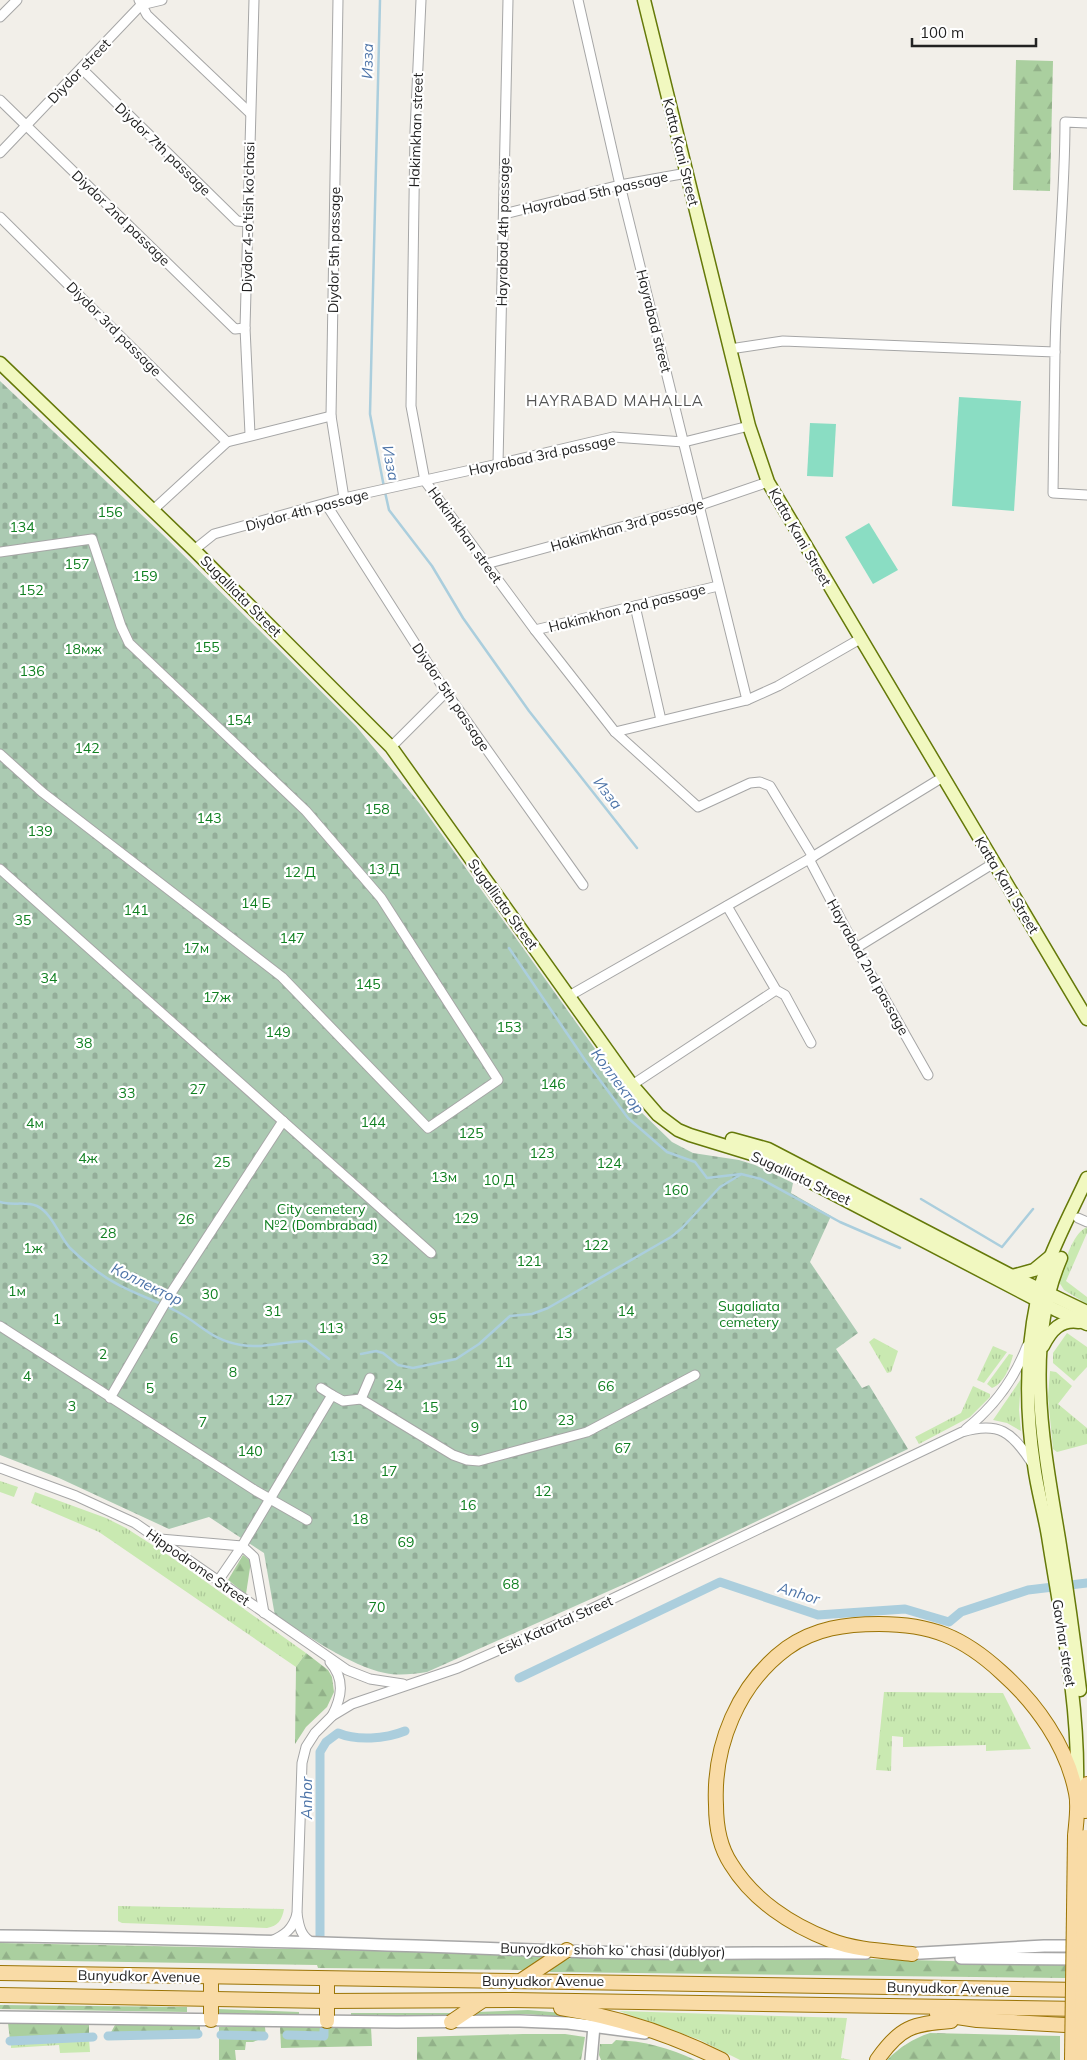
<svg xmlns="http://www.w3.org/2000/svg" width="1087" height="2060" viewBox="0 0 1087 2060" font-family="Mulish,sans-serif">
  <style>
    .grass { fill: url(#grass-tufts) }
    .forest { fill: url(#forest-firs) }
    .cemetery { fill: url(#cemetery-stones) }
    .pitch { fill: #8addc3 }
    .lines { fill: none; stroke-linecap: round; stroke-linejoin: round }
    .stream { stroke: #abcedd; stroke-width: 2.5 }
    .canal { stroke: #abcedd; stroke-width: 9 }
    .minor-casing { stroke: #a6a6a6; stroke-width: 11 }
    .tertiary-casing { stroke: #a6a6a6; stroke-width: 14 }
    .secondary-casing { stroke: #657909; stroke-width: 15 }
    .primary-casing { stroke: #9b7405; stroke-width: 16 }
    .minor { stroke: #fff; stroke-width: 9 }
    .tertiary { stroke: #fff; stroke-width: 11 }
    .secondary { stroke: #f1f8c0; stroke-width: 12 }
    .primary { stroke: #f9dba6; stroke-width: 14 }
    .primary-bridge-casing { stroke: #9b7405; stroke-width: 16; stroke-linecap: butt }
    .primary-bridge { stroke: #f9dba6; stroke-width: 14 }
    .labels { text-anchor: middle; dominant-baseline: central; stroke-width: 4.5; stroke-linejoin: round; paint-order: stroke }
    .street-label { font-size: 14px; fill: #222; stroke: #fff }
    .park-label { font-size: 14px; fill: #108021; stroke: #fff }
    .water-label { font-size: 15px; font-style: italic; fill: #4d74a8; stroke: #fff }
    .neighbourhood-label { font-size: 15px; letter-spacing: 1px; fill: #555; stroke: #fff }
  </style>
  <defs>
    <pattern id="grass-tufts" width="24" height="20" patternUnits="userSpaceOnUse" patternTransform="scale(1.25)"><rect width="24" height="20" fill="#c9e9b1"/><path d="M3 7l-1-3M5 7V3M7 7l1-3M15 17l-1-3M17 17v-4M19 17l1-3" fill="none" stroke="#acc898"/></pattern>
    <pattern id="forest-firs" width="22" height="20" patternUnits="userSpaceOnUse" patternTransform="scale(1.25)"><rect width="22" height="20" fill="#aacf9f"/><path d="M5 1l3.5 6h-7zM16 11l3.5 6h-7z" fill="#92b189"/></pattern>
    <pattern id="cemetery-stones" width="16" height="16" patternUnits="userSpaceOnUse" patternTransform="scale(1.25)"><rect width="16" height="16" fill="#abcab2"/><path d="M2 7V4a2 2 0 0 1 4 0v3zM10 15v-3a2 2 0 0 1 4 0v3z" fill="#93ad99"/></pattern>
  </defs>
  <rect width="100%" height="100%" fill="#f2efe9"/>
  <!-- grass -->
  <g class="grass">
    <path d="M1087 1227V1233L1066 1281 1087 1297V1304L1064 1290 1059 1282C1063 1267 1072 1233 1087 1227Z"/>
    <path d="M1067 1333 1087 1347V1367L1074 1381 1053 1363V1353Z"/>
    <path d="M874 1338 898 1351 891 1372 887 1373 869 1342Z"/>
    <path d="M993 1346 1007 1352 984 1383 977 1380Z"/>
    <path d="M1009 1354 1013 1355C1010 1367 1004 1383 992 1388L987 1384Z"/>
    <path d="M1050 1371 1056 1372 1072 1386 1058 1404 1087 1428V1444L1057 1452 1053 1449 1048 1397Z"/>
    <path d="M1021 1379 1019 1410 1021 1431 1007 1423 993 1420Z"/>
    <path d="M973 1386 990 1394V1397L970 1417 919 1444 915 1437 961 1413Z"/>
    <path d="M0 1481 18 1487 14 1497 0 1492Z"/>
    <path d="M35 1492 106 1518 126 1528 171 1557 306 1653 296 1667 99 1532 31 1503Z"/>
    <path d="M884 1692 1003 1693 1031 1749 986 1751V1745L903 1747V1737L892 1736 891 1771 876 1770Z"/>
    <path d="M118 1906 284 1909C282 1920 278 1926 267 1928L122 1923 118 1921Z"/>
    <path d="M619 2011 847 2018 841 2058 851 2060H740L700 2040Z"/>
    <path d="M89 2039 90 2052 60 2053 59 2045 11 2048V2043Z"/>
  </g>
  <!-- forest -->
  <g class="forest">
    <path d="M1016 60 1053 61 1050 191 1013 190Z"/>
    <path d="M243 1555 251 1561 246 1594 228 1580Z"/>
    <path d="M306 1653 328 1670 332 1677 334 1692 327 1707 306 1727 295 1744 296 1667Z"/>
    <path d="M0 1943 543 1954 544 1957 523 1970 318 1968 317 1965 0 1960Z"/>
    <path d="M577 1956 831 1958 1067 1964 1066 1978 549 1972 557 1963Z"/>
    <path d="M0 2005 187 2007V2012L0 2009Z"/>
    <path d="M218 2009 299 2012V2015L218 2013Z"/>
    <path d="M528 2010 562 2013 577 2018 525 2014 469 2017 477 2012Z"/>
    <path d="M351 2013H454L449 2017 351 2016Z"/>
    <path d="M8 2023H89V2035L10 2040Z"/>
    <path d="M200 2024V2032H128L110 2034 115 2025Z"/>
    <path d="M219 2027H265L266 2037 253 2042H246L245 2050H235L236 2060H219Z"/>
    <path d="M280 2027H371L372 2046 281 2048Z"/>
    <path d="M930 2033 1060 2036V2060H887C900 2047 912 2039 930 2033Z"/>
    <path d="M523 2034H565L585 2037 581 2060H417V2037Z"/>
    <path d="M616 2040C644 2041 670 2048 695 2060H601L599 2055 600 2044H612Z"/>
  </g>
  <!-- cemetery -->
  <path class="cemetery" d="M0 381 162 534 356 726 420 804 638 1109 672 1142 693 1153 739 1160 755 1165 793 1183 791 1193 831 1216 810 1262 858 1333 836 1349 862 1388 869 1385 908 1449 638 1578 427 1672C413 1674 399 1676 385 1673 350 1666 306 1634 275 1616L264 1553 209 1517 169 1529 59 1478 0 1455Z"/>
  <!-- pitch -->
  <g class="pitch">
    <path d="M959 397 1021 401 1014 511 952 506Z"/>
    <path d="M810 423 836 424 833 477 807 476Z"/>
    <path d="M869 523 898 570 873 584 845 537Z"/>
  </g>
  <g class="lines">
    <!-- stream -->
    <g class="stream">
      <path d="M380 0 370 414 384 487"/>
      <path d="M385 492 389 510 432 566 463 618 529 711 637 848"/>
      <path d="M509 948 585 1060 628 1118 667 1152 695 1162 707 1178 741 1174 761 1179 840 1222 900 1248"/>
      <path d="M921 1199 1002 1247 1033 1209"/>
      <path d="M0 1202C12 1206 25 1201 37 1206 52 1213 59 1236 70 1248 77 1255 85 1262 93 1268 118 1289 149 1297 178 1312 202 1325 211 1340 241 1345 263 1349 285 1341 306 1341L329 1359"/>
      <path d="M361 1354 376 1351 383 1353 398 1365 413 1368 456 1359 479 1344 510 1316 532 1314 548 1308 671 1237 682 1228 720 1187 740 1175"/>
    </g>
    <!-- canal -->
    <g class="canal">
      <path d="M519 1678 720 1582 818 1615 905 1609 949 1622 961 1612 1028 1590 1087 1583"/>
      <path d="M320 1939V1752L326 1742 338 1733C357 1741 385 1739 405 1731"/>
      <path d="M221 2035 264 2036"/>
      <path d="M287 2035 324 2036V2030"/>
      <path d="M108 2036 198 2034"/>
      <path d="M10 2041 93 2037"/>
    </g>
    <!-- minor casing -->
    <g class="minor-casing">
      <g id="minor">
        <path d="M139 0 147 15 250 113"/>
        <path d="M338 0 331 416 344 498"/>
        <path d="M421 0 415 132 411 406 425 481 535 630 615 732 698 807 750 783 760 782 770 786 813 857"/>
        <path d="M578 0 620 185 747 700"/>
        <path d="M0 17 17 0"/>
        <path d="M82 69 237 221 248 222"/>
        <path d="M0 100 235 329 245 328"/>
        <path d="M0 153 141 5 162 0"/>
        <path d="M504 214 620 185 687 173"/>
        <path d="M0 217 227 442"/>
        <path d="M730 349 783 341 1055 352 1053 493 1087 495"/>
        <path d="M1055 352C1056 275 1065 199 1065 122L1087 123"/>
        <path d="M250 434 245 328 254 0"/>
        <path d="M498 464 508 0"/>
        <path d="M326 504 446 692 583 885"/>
        <path d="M153 510 227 442 331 416"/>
        <path d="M194 550 214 534 344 498 498 464 613 437 684 442 749 426"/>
        <path d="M0 552 92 539 121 626 129 643 306 811 381 898 498 1080 428 1128 282 977 42 792 0 754"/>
        <path d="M486 564 698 506 768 482"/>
        <path d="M635 606 661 720"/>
        <path d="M535 630 718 586"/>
        <path d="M615 732 747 700 778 686 860 639"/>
        <path d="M391 747 446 692"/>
        <path d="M809 859 856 948 928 1075"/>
        <path d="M0 869 431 1253"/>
        <path d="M727 906 776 990 785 995 811 1043"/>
        <path d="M856 948 994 863"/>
        <path d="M569 996 809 859 943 777"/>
        <path d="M632 1085 776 990"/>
        <path d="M1078 1218 1087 1222"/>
        <path d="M0 1326 256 1491 307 1520"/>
        <path d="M321 1388 332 1395"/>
        <path d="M110 1398 171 1293 283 1121"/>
        <path d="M361 1399 370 1378"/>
        <path d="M966 1429C995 1406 1014 1380 1027 1346"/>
        <path d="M0 1468 76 1496 135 1523 347 1670 370 1679 403 1684"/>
        <path d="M160 1539 242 1546 254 1557 264 1613"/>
        <path d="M218 1581 242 1546 332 1395 343 1401 361 1399 453 1455 467 1460 479 1461 587 1432 695 1375"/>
        <path d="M330 1662C345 1679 342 1697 332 1716"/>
        <path d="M271 1941C285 1935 293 1929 297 1914"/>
        <path d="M313 1943C301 1937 299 1927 297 1914L302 1763 306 1747 315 1733 332 1716 352 1704 458 1668 572 1618 962 1432C999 1421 1012 1432 1032 1463"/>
      </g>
    </g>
    <!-- tertiary casing -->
    <g class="tertiary-casing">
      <g id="tertiary">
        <path d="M0 1936C197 1938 394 1945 591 1952 683 1955 774 1952 866 1953"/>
        <path d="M904 1954 1044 1946H1080"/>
        <path d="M961 1958 1082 1959"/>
        <path d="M0 2017 397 2022 520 2021 568 2023 645 2033"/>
        <path d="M591 2060 594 2026"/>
      </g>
    </g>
    <!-- secondary casing -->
    <g class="secondary-casing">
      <g id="secondary">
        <path d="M644 0 749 426 768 482 1087 1019"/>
        <path d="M0 363 194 550 391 747 632 1085 658 1115 678 1130 690 1135 765 1158 1056 1310 1087 1324"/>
        <path d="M732 1139 768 1149 1012 1276 1087 1312"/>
        <path d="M1061 1258C1023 1346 1044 1448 1059 1539 1067 1589 1074 1639 1080 1690"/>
        <path d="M1012 1276 1034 1270 1051 1256"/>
        <path d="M1043 1346C1051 1330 1061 1319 1079 1322"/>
        <path d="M1077 1786C1079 1702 1061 1619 1048 1536 1044 1512 1037 1489 1034 1465 1026 1412 1026 1353 1037 1300 1046 1258 1069 1217 1087 1178"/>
      </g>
    </g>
    <!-- primary casing -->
    <g class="primary-casing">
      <g id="primary">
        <path d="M1085 1811 1087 1784"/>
        <path d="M912 1954C885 1951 855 1950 830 1940 791 1925 753 1900 731 1864 719 1846 716 1826 716 1805 713 1746 738 1684 787 1648 815 1628 846 1624 879 1624 931 1624 963 1637 1001 1672 1036 1703 1067 1746 1076 1793 1079 1806 1076 1823 1075 1836"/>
        <path d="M0 1973 1084 1990"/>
        <path d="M327 1979V2021"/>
        <path d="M522 1980 567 1950"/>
        <path d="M0 1995 327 2001 513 2000 1084 2009"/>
        <path d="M561 2008C617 2017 672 2035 722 2060"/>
        <path d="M937 2014 977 2020 1083 2026"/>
        <path d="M211 2020V1977"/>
        <path d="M451 2022 482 2001"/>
        <path d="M877 2060C900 2027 912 2024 951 2021"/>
      </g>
    </g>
    <!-- minor -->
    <use href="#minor" class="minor"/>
    <!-- tertiary -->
    <use href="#tertiary" class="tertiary"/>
    <!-- secondary -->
    <use href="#secondary" class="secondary"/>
    <!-- primary -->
    <use href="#primary" class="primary"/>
    <!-- primary-bridge casing -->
    <g class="primary-bridge-casing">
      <g id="primary-bridge">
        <path d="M1072 2060 1075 1836"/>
        <path d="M1082 2060 1085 1837"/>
      </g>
    </g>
    <!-- primary-bridge -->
    <use href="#primary-bridge" class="primary-bridge"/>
  </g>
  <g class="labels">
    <!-- street labels -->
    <g class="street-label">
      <text transform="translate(79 71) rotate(-46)">Diydor street</text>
      <text transform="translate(416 130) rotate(-88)">Hakimkhаn street</text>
      <text transform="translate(163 149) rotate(44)">Diydor 7th passage</text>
      <text transform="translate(681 152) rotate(76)">Katta Kani Street</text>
      <text transform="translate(595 193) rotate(-13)">Hayrabad 5th passage</text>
      <text transform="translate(248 217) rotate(-89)">Diydor 4-o'tish ko'chasi</text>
      <text transform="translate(121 218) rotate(44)">Diydor 2nd passage</text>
      <text transform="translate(503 232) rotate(-89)">Hayrabad 4th passage</text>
      <text transform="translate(334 250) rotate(-89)">Diydor 5th passage</text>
      <text transform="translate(654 321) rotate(76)">Hayrabad street</text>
      <text transform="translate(114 329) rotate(45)">Diydor 3rd passage</text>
      <text transform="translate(542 455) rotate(-12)">Hayrabad 3rd passage</text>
      <text transform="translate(307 510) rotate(-15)">Diydor 4th passage</text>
      <text transform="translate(627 525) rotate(-16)">Hakimkhаn 3rd passage</text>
      <text transform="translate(465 535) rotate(54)">Hakimkhаn street</text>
      <text transform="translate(800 537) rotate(60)">Katta Kani Street</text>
      <text transform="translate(241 596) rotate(45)">Sugalliata Street</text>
      <text transform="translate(627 608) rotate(-14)">Hakimkhon 2nd passage</text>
      <text transform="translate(451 697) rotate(56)">Diydor 5th passage</text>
      <text transform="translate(1007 885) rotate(59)">Katta Kani Street</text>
      <text transform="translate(503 904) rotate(54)">Sugalliata Street</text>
      <text transform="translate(868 967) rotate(61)">Hayrаbаd 2nd passage</text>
      <text transform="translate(801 1178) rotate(25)">Sugalliata Street</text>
      <text transform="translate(198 1567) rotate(35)">Hippodrome Street</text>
      <text transform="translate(555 1625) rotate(-24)">Eski Katartal Street</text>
      <text transform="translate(1064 1643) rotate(81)">Gavhar street</text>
      <text transform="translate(613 1950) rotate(1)">Bunyodkor shoh koʻchasi (dublyor)</text>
      <text transform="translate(139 1976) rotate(1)">Bunyudkor Avenue</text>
      <text x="543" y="1981">Bunyudkor Avenue</text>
      <text transform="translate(948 1988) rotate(1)">Bunyudkor Avenue</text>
    </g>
    <!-- park labels -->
    <g class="park-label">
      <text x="110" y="512">156</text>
      <text x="22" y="527">134</text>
      <text x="77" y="564">157</text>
      <text x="145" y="576">159</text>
      <text x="31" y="590">152</text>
      <text x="207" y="647">155</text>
      <text x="83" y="649">18мж</text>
      <text x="32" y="671">136</text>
      <text x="239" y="720">154</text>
      <text x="87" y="748">142</text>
      <text x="377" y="809">158</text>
      <text x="209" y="818">143</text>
      <text x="40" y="831">139</text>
      <text x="384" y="869">13 Д</text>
      <text x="300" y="872">12 Д</text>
      <text x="256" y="903">14 Б</text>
      <text x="136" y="910">141</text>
      <text x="23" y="920">35</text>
      <text x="292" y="938">147</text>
      <text x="196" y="948">17м</text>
      <text x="49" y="978">34</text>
      <text x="368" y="984">145</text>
      <text x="217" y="997">17ж</text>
      <text x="509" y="1027">153</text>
      <text x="278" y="1032">149</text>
      <text x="84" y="1043">38</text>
      <text x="553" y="1084">146</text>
      <text x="198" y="1089">27</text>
      <text x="127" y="1093">33</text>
      <text x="373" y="1122">144</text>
      <text x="35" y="1123">4м</text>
      <text x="471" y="1133">125</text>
      <text x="542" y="1153">123</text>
      <text x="88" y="1158">4ж</text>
      <text x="222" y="1162">25</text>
      <text x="609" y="1163">124</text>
      <text x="444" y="1177">13м</text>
      <text x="499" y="1180">10 Д</text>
      <text x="676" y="1190">160</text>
      <text x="321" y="1209">City cemetery<tspan x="321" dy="16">№2 (Dombrabad)</tspan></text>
      <text x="466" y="1218">129</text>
      <text x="186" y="1219">26</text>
      <text x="108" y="1233">28</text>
      <text x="596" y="1245">122</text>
      <text x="33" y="1248">1ж</text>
      <text x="380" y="1259">32</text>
      <text x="529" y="1261">121</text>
      <text x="17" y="1291">1м</text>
      <text x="210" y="1294">30</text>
      <text x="749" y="1306">Sugaliata<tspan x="749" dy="16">cemetery</tspan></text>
      <text x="273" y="1311">31</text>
      <text x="626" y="1311">14</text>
      <text x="438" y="1318">95</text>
      <text x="57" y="1319">1</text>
      <text x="331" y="1328">113</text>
      <text x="564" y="1333">13</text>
      <text x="174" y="1338">6</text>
      <text x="103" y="1354">2</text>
      <text x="504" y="1362">11</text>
      <text x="233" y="1372">8</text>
      <text x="27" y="1376">4</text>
      <text x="394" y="1385">24</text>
      <text x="606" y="1386">66</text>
      <text x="150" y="1388">5</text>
      <text x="280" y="1400">127</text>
      <text x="519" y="1405">10</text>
      <text x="72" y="1406">3</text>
      <text x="430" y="1407">15</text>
      <text x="566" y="1420">23</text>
      <text x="203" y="1422">7</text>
      <text x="475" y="1427">9</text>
      <text x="623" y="1448">67</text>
      <text x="250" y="1451">140</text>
      <text x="342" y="1456">131</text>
      <text x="389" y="1471">17</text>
      <text x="543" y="1491">12</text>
      <text x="468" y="1505">16</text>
      <text x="360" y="1519">18</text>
      <text x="406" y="1542">69</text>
      <text x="511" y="1584">68</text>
      <text x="377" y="1607">70</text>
    </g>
    <!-- water labels -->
    <g class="water-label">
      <text transform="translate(367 61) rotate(-89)">Изза</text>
      <text transform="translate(391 463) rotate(79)">Изза</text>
      <text transform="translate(608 793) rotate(52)">Изза</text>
      <text transform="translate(618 1081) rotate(53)">Коллектор</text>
      <text transform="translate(147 1284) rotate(26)">Коллектор</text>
      <text transform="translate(799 1593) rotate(17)">Anhor</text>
      <text transform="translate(306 1798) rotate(-90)">Anhor</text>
    </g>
    <!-- neighbourhood labels -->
    <g class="neighbourhood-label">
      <text x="615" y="400">HAYRABAD MAHALLA</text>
    </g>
  </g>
  <!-- scale -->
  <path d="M912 38v8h124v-8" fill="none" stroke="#222222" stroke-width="2.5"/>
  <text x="920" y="38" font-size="15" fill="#222222" stroke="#ffffff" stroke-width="4" paint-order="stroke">100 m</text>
</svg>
